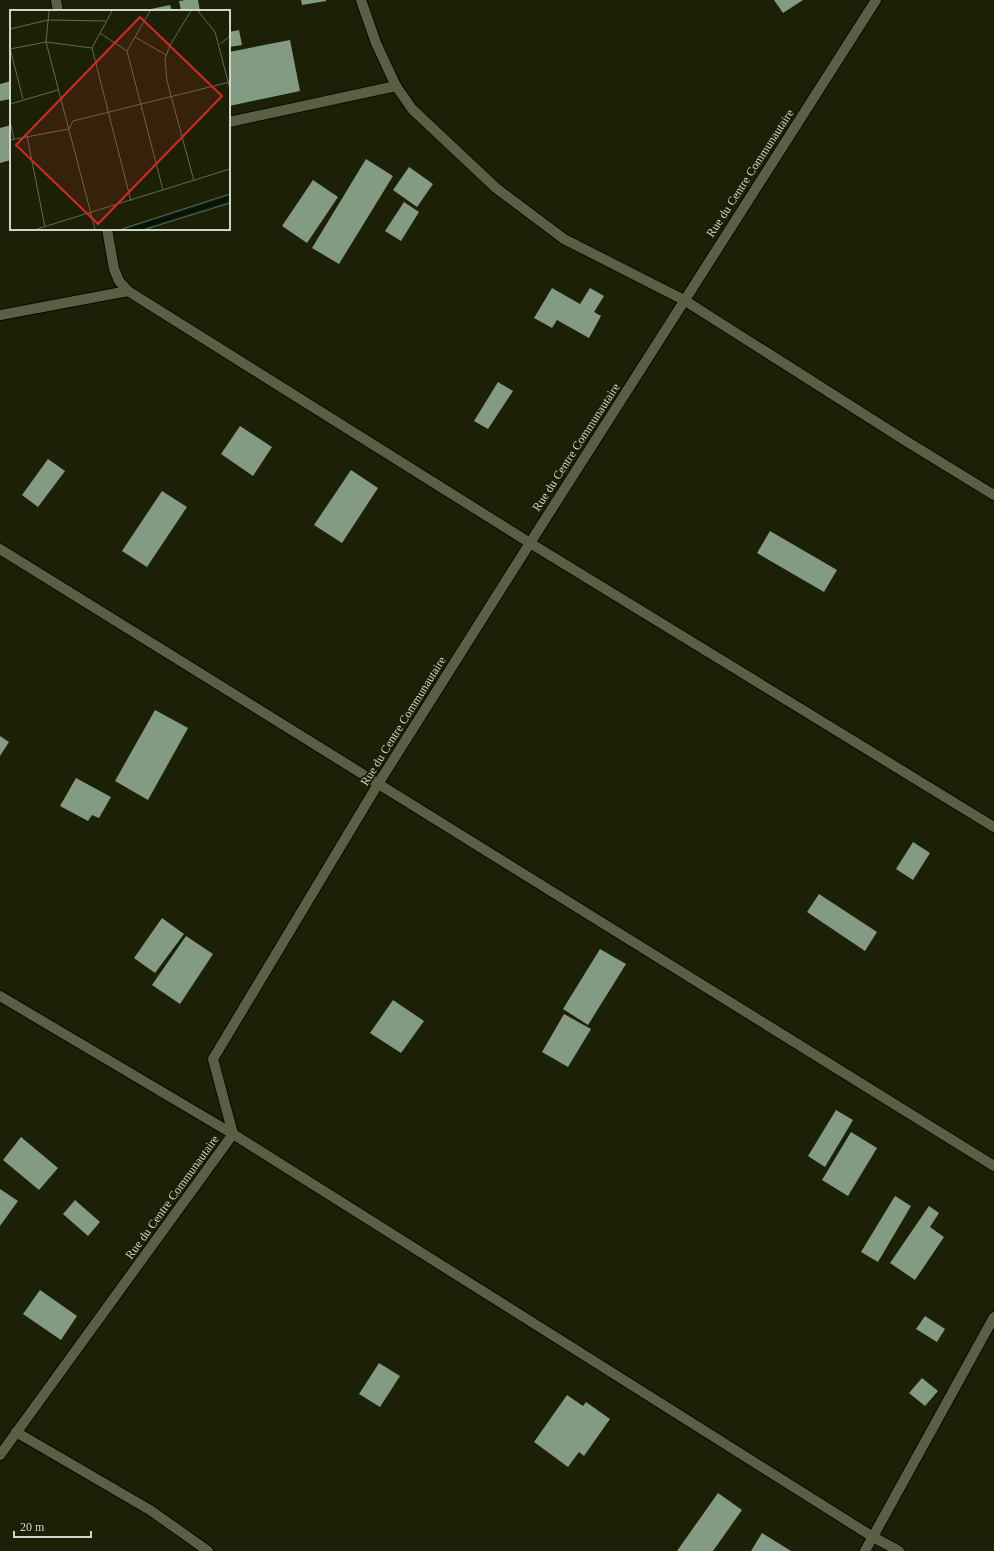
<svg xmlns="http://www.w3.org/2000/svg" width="994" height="1551" viewBox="0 0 994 1551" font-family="Georgia,serif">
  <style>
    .building { fill: #839b83 }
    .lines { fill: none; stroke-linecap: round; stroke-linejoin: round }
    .minor-casing { stroke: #060a00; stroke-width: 12 }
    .minor { stroke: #596043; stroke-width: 10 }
    .labels { text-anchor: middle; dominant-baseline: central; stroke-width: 4; stroke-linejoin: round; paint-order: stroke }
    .street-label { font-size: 12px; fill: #d2d6c6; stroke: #1b2006 }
    .inset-road { fill: none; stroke: #646953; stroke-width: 1 }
    .view { fill: #d62828; fill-opacity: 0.15; stroke: #d62828; stroke-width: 2 }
    .inset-edge { fill: none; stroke: #d2d6c6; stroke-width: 2 }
  </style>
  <rect width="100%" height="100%" fill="#1b2006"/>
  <!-- building -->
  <g class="building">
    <path d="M186 0H198L200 11H181L179 1Z"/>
    <path d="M301 0H326V1L302 5Z"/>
    <path d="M774 0H803L783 13Z"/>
    <path d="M170 5 172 11H146V10Z"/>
    <path d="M239 30 242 45 229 47V32Z"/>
    <path d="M290 40 300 91 229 106V52Z"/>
    <path d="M11 81V99L0 101V84Z"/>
    <path d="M11 125V160L0 163V128Z"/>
    <path d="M366 159 393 176 339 264 312 248Z"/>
    <path d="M409 167 433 184 417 207 393 190Z"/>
    <path d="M313 180 338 197 307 243 282 226Z"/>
    <path d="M404 202 419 212 401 241 385 231Z"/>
    <path d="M552 288 580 304 590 288 604 296 594 312 601 316 589 338 557 320 552 328 534 318Z"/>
    <path d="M498 382 513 391 488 429 474 421Z"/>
    <path d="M240 426 272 447 253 476 221 454Z"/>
    <path d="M48 459 65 471 38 507 22 495Z"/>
    <path d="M351 470 378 488 342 543 314 525Z"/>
    <path d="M162 491 187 507 147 567 122 551Z"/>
    <path d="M770 531 837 570 824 592 757 553Z"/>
    <path d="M155 710 188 728 148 800 115 781Z"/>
    <path d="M0 736 9 742 0 756Z"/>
    <path d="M76 778 111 797 99 818 92 815 88 821 60 806Z"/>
    <path d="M913 842 930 853 913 880 896 869Z"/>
    <path d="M819 894 877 932 865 951 807 912Z"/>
    <path d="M162 918 184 934 155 973 134 958Z"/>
    <path d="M186 936 213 954 180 1004 152 985Z"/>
    <path d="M600 949 626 964 588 1025 563 1009Z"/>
    <path d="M393 1000 424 1021 401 1053 370 1033Z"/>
    <path d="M564 1014 591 1029 568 1067 542 1052Z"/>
    <path d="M836 1110 853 1120 825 1167 808 1156Z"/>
    <path d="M851 1132 877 1148 848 1196 822 1180Z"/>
    <path d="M21 1137 58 1168 39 1190 3 1160Z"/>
    <path d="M0 1189 18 1201 0 1226Z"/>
    <path d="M895 1196 911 1206 878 1262 861 1252Z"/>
    <path d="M75 1200 100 1222 88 1236 63 1214Z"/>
    <path d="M929 1206 939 1213 930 1227 944 1237 915 1280 890 1263Z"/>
    <path d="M40 1290 77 1316 61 1340 23 1314Z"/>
    <path d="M925 1316 945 1329 937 1342 916 1329Z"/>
    <path d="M379 1363 400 1376 380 1407 359 1394Z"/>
    <path d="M922 1378 938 1391 925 1406 909 1393Z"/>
    <path d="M567 1395 583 1406 586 1402 610 1419 584 1456 579 1452 568 1467 534 1442Z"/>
    <path d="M718 1493 742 1510 713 1551H677Z"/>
    <path d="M762 1533 791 1551H751Z"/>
  </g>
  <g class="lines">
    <!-- minor casing -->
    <g class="minor-casing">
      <g id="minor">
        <path d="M56 0 58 11"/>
        <path d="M361 0 376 43 396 86 412 109 496 188 564 239 684 300 906 441 994 495"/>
        <path d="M229 122 396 86"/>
        <path d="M107 229 114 269 119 281 128 291 530 543 994 827"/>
        <path d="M0 315 128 291"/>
        <path d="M0 549 994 1166"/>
        <path d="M0 996 233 1134 873 1537 899 1551"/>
        <path d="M16 1432 150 1510 208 1551"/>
        <path d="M0 1455 233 1134 213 1059 378 784 530 543 876 0"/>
        <path d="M865 1551 994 1317"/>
      </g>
    </g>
    <!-- minor -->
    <use href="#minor" class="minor"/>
  </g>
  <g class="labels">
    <!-- street labels -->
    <g class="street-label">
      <text transform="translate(750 173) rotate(-57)">Rue du Centre Communautaire</text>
      <text transform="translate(576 447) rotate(-57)">Rue du Centre Communautaire</text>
      <text transform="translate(403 721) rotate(-58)">Rue du Centre Communautaire</text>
      <text transform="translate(172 1197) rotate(-54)">Rue du Centre Communautaire</text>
    </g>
  </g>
  <!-- overview -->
  <g transform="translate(10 10)">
    <rect width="220" height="220" fill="#1b2006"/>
    <path d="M220 186V190L206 195 131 219H117Z" fill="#00140e"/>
    <path class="inset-road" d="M39 1 36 32 85 219M102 1 82 38 121 191M140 1 117 41 153 180M181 1 160 35 155 49 157 71 184 171M188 1 205 22 220 79M0 19 38 10 96 11M90 23 117 41M125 27 156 45M210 34 220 26M0 38 13 89M0 39 36 32 82 38M0 94 48 80M0 111 4 129M17 126 35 217M0 130 59 119 63 111 220 72M27 219 220 159M112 219 220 184M136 219 220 193"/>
    <path class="view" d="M130 7 212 86 88 214 6 135Z"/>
    <rect width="220" height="220" class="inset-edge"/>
  </g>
  <!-- scale -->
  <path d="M14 1531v6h77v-6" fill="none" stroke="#d2d6c6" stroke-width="2"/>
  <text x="20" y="1531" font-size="12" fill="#d2d6c6" stroke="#1b2006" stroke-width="3" paint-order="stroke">20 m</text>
</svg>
